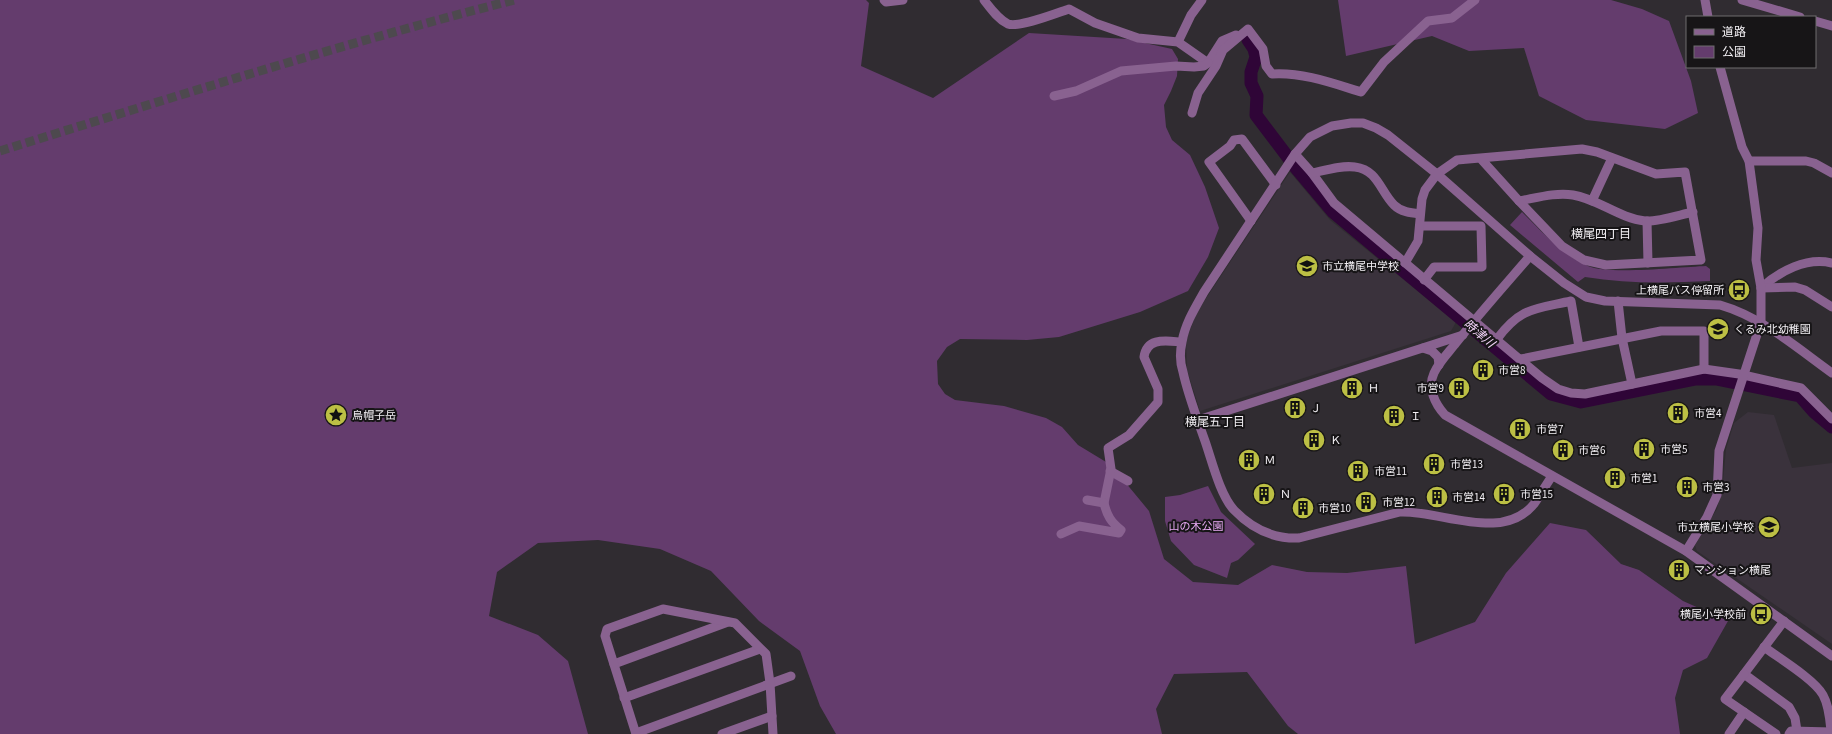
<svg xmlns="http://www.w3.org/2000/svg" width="1832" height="734" viewBox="0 0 1832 734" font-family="'Source Sans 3','Noto Sans JP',sans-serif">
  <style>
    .built { fill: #3a323c }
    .green { fill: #643c6d }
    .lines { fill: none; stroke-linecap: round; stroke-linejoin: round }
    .river { stroke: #2f0537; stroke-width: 13 }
    .minor-tunnel { stroke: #4d494e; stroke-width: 9; stroke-dasharray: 9 4.5; stroke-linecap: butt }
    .minor { stroke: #896290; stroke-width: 9 }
    .labels { text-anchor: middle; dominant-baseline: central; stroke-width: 4; stroke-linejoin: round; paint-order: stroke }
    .poi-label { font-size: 11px; fill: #f3f0f4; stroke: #171517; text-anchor: start }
    .park-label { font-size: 11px; fill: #e9abf5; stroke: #171517 }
    .neighbourhood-label { font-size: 12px; fill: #f3f0f4; stroke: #171517 }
    .water-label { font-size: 12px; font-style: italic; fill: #f7d7fd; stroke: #171517 }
  </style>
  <rect width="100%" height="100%" fill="#302c31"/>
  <!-- built -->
  <g class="built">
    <path d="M1290 172 1330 220 1456 322 1451 331 1200 411 1187 370 1186 340 1197 312Z"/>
    <path d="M1748 412 1774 415 1792 468 1832 463V644L1697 551 1695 545 1717 509 1723 481 1726 449 1734 423Z"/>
  </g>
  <!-- green -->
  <g class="green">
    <path d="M0 0H866L869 3 861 66 933 98 1029 33 1127 39 1172 49 1178 59 1177 76 1171 91 1164 105 1166 127 1172 140 1190 155 1205 187 1219 228 1208 257 1188 291 1140 312 1059 337 1027 340 960 339 947 347 937 361 938 384 945 394 955 400 1004 406 1046 418 1062 427 1078 445 1111 465 1149 511 1164 559 1193 582 1238 585 1272 565 1307 572 1347 573 1406 566 1415 644 1475 622 1506 573 1550 523 1586 530 1621 564 1639 570 1683 601 1728 621 1707 658 1683 670 1675 698 1680 734H1298L1288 726 1247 672 1174 674 1156 709 1162 734H836L820 706 800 651 759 621 711 571 660 549 598 540 538 543 497 572 489 616 538 635 568 661 588 734H0Z"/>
    <path d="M1338 0H1611L1642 9 1669 21 1691 81 1698 113 1665 129 1586 120 1539 96 1524 48 1469 51 1432 36 1346 56Z"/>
    <path d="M1522 212C1542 232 1562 254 1588 266 1607 275 1682 267 1706 266L1710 269V281C1668 283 1627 284 1585 277L1578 282 1510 225Z"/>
    <path d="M1208 486 1221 512 1255 544 1238 560 1231 563 1227 578 1194 565 1171 541 1165 521V497L1180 495Z"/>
  </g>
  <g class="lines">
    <!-- river -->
    <path class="river" d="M1248 40 1254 49 1256 57 1251 72V83L1257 96 1256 115 1296 168 1333 212 1551 394 1581 402 1696 379H1716L1800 396 1814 412 1832 427"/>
    <!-- minor-tunnel -->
    <path class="minor-tunnel" d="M0 151C170 98 341 44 514 0"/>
    <!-- minor -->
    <g class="minor">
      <path d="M884 0 886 2 903 0"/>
      <path d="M984 0C991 9 998 19 1008 24 1019 28 1057 13 1069 9L1095 23 1138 38 1178 42 1208 63 1222 41 1236 35"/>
      <path d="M1705 0 1708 17"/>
      <path d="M1742 0 1800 17"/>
      <path d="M1815 21 1832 26"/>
      <path d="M1178 42 1191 15 1202 0"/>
      <path d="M1054 96 1076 91 1121 71 1176 66 1194 67 1204 66 1208 63"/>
      <path d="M1192 113 1198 93 1216 66 1223 50 1248 29 1263 49 1266 66 1272 74C1302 72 1332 83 1361 92L1384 62 1428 21 1452 18 1475 0"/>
      <path d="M1295 154 1312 173 1334 203 1542 378 1558 389 1571 393 1585 394 1704 369 1739 374 1801 388 1832 419"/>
      <path d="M1749 161H1806L1814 163 1832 173"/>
      <path d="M1312 173C1326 170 1342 165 1355 167 1378 170 1380 191 1394 205 1401 212 1411 213 1420 214"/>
      <path d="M1519 201C1536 198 1556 192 1573 195 1598 199 1619 218 1645 221 1658 222 1679 215 1693 212"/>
      <path d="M1592 201 1612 158"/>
      <path d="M1251 221 1209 162 1230 146 1234 140 1242 139 1276 185"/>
      <path d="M1647 221 1648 263"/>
      <path d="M1420 226H1481L1482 267H1434L1424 280"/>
      <path d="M1530 256C1505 285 1480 313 1456 343 1449 352 1439 362 1434 373 1427 388 1435 404 1445 415L1686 551 1832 656"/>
      <path d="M1405 263 1418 241 1422 199 1425 190 1437 174 1457 160 1582 149 1597 152 1656 174 1685 172 1701 260 1606 265 1584 260 1562 246 1519 201 1481 159"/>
      <path d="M1761 288C1780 271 1806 257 1832 263"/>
      <path d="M1761 288 1795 287 1805 290 1832 307"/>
      <path d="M1618 301 1622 338 1632 384"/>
      <path d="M1497 339C1521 307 1535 309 1571 301L1579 347"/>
      <path d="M1423 348 1432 351 1438 357 1439 365"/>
      <path d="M1521 359 1661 331H1704V369"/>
      <path d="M1198 420 1463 335"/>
      <path d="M1110 471 1128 481"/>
      <path d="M1552 476C1546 485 1540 495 1534 504 1502 543 1441 510 1400 512L1299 538C1273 539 1252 529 1234 510 1220 495 1212 461 1205 441 1197 418 1188 395 1183 372 1180 363 1180 351 1182 342 1185 324 1195 308 1204 292L1295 154 1310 137 1332 126 1351 123H1363L1376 128 1388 135 1437 174 1530 256 1564 283 1586 297 1605 301 1720 305C1762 317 1797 348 1832 373"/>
      <path d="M1087 500 1104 503 1111 469 1108 448 1129 435 1158 402V389L1144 357C1147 337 1166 341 1181 342"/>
      <path d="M1061 534 1079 526 1119 533 1121 530C1111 522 1107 516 1104 503"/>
      <path d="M1686 551 1707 517 1717 495 1719 451 1761 322V288L1756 260 1758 228 1749 161 1742 147 1720 67"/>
      <path d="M1784 621 1744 674 1789 707 1795 718 1797 731"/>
      <path d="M1764 647C1779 658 1815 680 1823 695 1829 706 1830 720 1831 731"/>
      <path d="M614 664 728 622"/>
      <path d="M1744 674 1725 699 1776 734"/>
      <path d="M624 698 760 649"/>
      <path d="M636 733 791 676"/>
      <path d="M636 734 605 636 607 629 663 609 735 623 766 654 770 683 773 734"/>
      <path d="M722 734 772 716"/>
      <path d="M1729 734 1744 712"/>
      <path d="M1789 734 1791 731 1832 732"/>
    </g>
  </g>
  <!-- icons -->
  <defs>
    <g id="school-disc" transform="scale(1.15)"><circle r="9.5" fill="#bcbf44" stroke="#171517"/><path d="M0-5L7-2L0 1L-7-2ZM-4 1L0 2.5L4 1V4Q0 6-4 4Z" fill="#111"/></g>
    <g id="bus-disc" transform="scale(1.15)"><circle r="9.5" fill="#bcbf44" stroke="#171517"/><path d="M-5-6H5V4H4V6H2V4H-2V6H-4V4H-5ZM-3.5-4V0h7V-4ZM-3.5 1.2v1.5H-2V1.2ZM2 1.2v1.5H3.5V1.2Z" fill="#111"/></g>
    <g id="building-disc" transform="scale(1.15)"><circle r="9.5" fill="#bcbf44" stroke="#171517"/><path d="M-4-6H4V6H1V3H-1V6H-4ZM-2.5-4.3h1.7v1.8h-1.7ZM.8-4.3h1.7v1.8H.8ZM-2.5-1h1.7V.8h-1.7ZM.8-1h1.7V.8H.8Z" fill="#111"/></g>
    <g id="sight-disc" transform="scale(1.15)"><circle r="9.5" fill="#bcbf44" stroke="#171517"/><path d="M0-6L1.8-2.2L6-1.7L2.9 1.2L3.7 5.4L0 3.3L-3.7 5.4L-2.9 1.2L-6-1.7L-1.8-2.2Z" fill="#111"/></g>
  </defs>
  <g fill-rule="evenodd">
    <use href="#school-disc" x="1307" y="266"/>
    <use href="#bus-disc" x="1739" y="290"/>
    <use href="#school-disc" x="1718" y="329"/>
    <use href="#building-disc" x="1483" y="370"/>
    <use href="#building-disc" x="1352" y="388"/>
    <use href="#building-disc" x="1459" y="388"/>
    <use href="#building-disc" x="1295" y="408"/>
    <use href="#building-disc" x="1678" y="413"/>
    <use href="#sight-disc" x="336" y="415"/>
    <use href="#building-disc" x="1394" y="416"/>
    <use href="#building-disc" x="1520" y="429"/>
    <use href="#building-disc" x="1314" y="440"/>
    <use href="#building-disc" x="1644" y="449"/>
    <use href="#building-disc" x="1563" y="450"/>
    <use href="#building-disc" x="1249" y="460"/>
    <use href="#building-disc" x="1434" y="464"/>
    <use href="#building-disc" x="1358" y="471"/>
    <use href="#building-disc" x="1615" y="478"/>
    <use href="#building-disc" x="1687" y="487"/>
    <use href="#building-disc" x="1264" y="494"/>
    <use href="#building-disc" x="1504" y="494"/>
    <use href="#building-disc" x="1437" y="497"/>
    <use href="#building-disc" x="1366" y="502"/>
    <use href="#building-disc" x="1303" y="508"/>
    <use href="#school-disc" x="1769" y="527"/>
    <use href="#building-disc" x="1679" y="570"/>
    <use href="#bus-disc" x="1761" y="614"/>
  </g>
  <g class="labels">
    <!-- poi labels -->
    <g class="poi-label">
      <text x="1322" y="266">市立横尾中学校</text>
      <text x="1724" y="290" text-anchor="end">上横尾バス停留所</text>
      <text x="1734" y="329">くるみ北幼稚園</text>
      <text x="1498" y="370">市営8</text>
      <text x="1368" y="388">Ｈ</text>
      <text x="1444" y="388" text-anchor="end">市営9</text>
      <text x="1310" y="408">Ｊ</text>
      <text x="1694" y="413">市営4</text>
      <text x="352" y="415">烏帽子岳</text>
      <text x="1410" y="416">Ｉ</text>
      <text x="1536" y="429">市営7</text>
      <text x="1330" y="440">Ｋ</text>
      <text x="1660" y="449">市営5</text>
      <text x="1578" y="450">市営6</text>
      <text x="1264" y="460">Ｍ</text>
      <text x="1450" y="464">市営13</text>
      <text x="1374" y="471">市営11</text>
      <text x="1630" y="478">市営1</text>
      <text x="1702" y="487">市営3</text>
      <text x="1280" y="494">Ｎ</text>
      <text x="1520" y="494">市営15</text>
      <text x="1452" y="497">市営14</text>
      <text x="1382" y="502">市営12</text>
      <text x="1318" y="508">市営10</text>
      <text x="1754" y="527" text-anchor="end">市立横尾小学校</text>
      <text x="1694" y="570">マンション横尾</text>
      <text x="1746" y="614" text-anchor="end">横尾小学校前</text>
    </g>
    <!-- park labels -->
    <g class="park-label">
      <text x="1196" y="526">山の木公園</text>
    </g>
    <!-- neighbourhood labels -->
    <g class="neighbourhood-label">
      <text x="1601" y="234">横尾四丁目</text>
      <text x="1215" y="422">横尾五丁目</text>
    </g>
    <!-- water labels -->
    <g class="water-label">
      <text transform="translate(1479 334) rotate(40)">時津川</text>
    </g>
  </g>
  <!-- legend -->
  <rect x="1686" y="16" width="130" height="52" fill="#171517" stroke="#6f6d6f"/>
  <rect x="1694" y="29" width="20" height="6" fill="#896290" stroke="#6f6d6f"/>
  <text x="1722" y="36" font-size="12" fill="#f3f0f4">道路</text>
  <rect x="1694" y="46" width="20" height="12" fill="#643c6d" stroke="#6f6d6f"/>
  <text x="1722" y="56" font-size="12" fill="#f3f0f4">公園</text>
</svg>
